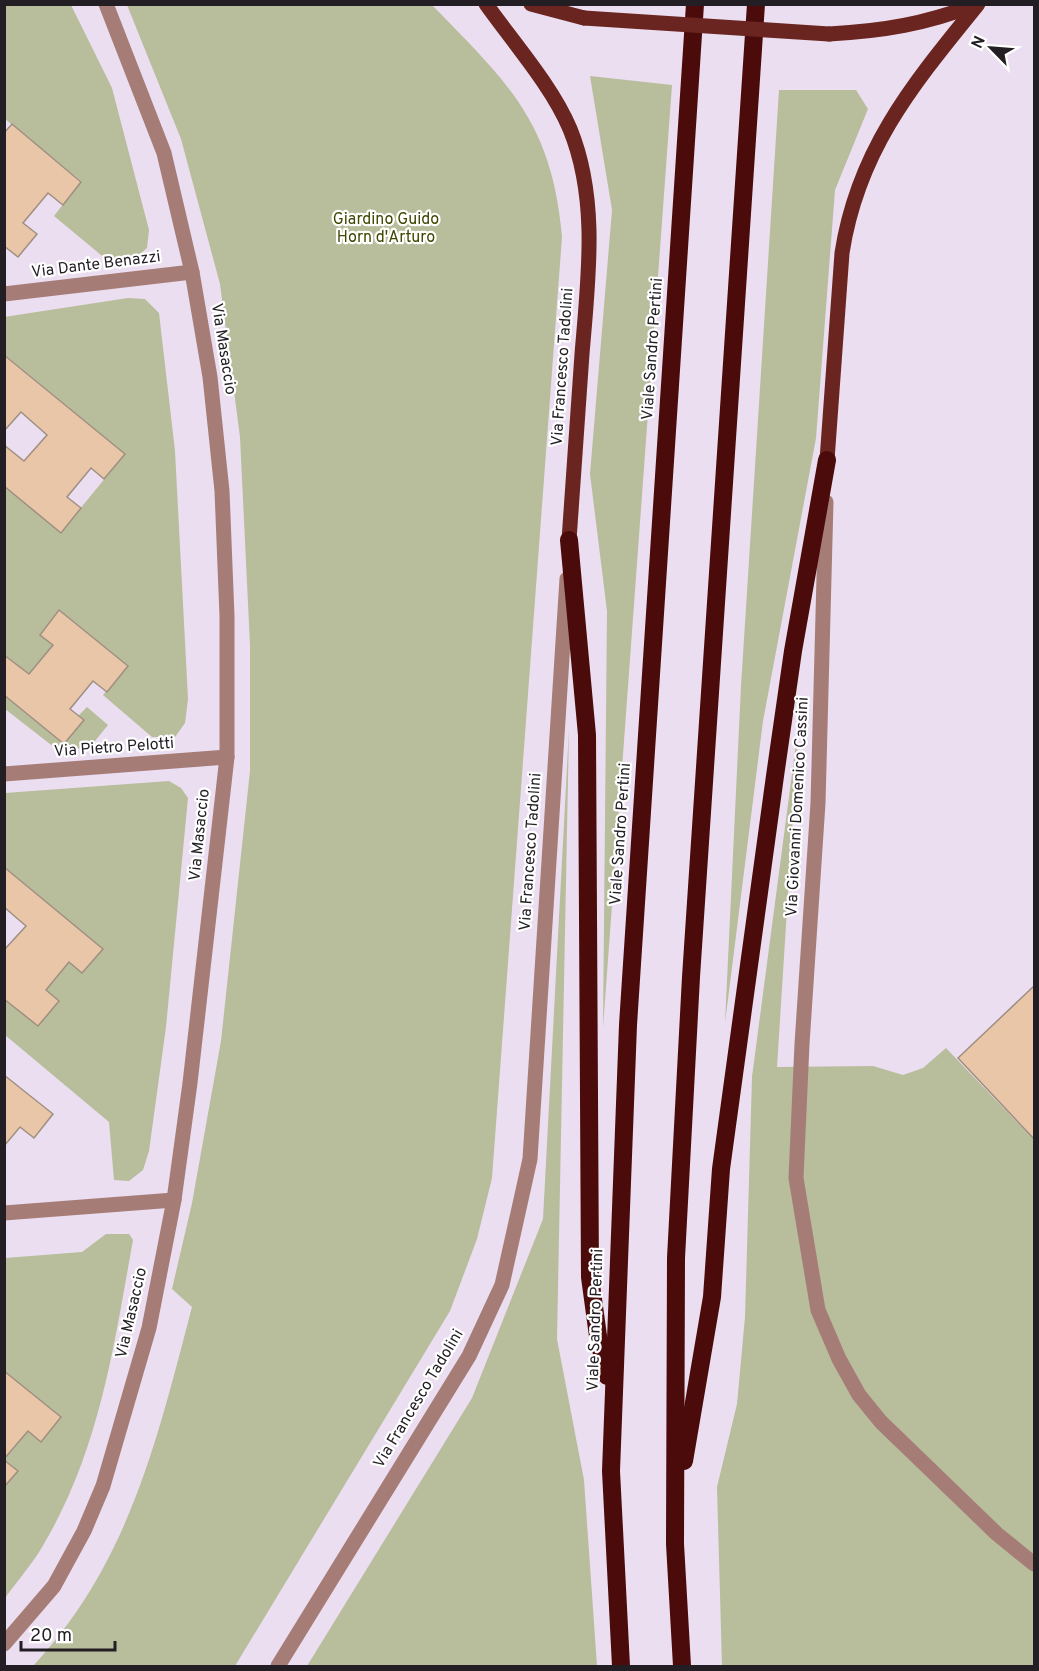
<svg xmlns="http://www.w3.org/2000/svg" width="1039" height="1671" viewBox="0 0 1039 1671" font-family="Overpass,sans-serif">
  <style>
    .green { fill: #b8bd9c }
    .building { fill: #eac6a9; stroke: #9f8f81; stroke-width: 1.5 }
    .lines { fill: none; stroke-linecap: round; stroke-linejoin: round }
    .minor { stroke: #a67c77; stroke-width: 15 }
    .major { stroke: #6a2521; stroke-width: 15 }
    .highway { stroke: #4a0b0a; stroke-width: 18 }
    .major-bridge { stroke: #6a2521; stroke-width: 15 }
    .labels { text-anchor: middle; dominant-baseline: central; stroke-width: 4.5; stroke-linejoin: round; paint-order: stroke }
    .park-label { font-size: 16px; fill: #414700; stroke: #fff }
    .street-label { font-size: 16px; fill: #221e24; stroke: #fff }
  </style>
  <rect width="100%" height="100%" fill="#ebdef0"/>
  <!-- green -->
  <g class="green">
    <path d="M5 5H71L112 88 149 230 147 248 135 258 107 260 54 216 81 181 5 119Z"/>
    <path d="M127 5H432C508 83 552 122 562 237L492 1178 477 1239 450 1311 235 1666H33C129 1563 157 1440 192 1307L172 1289 192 1203 221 1041 250 771V645L240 437 220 284 181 139Z"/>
    <path d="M590 76 672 85 603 1028 607 611 590 474 612 210Z"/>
    <path d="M779 90H856L868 109 835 190 816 438 763 721 725 1023 741 686Z"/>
    <path d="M128 298 145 299 159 313 175 451 188 699 185 723 175 737H152L103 695 128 666 60 611 40 635 53 645 29 674 5 655V486L61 532 125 454 5 355 4 317Z"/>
    <path d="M4 695 78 716 87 707 108 725 90 747 59 751 5 709Z"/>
    <path d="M799 721 777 1067 873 1066 903 1075 923 1068 946 1048 1034 1140V1666H722L717 1487 737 1404 745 1317 752 1077Z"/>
    <path d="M569 729 557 1339 584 1480 597 1666H307L472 1398 543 1219Z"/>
    <path d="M169 781 181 788 188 798 166 1027 149 1151 143 1170 129 1181 114 1180 109 1122 5 1035 4 999 38 1026 58 1001 46 990 69 962 82 973 102 949 5 867V793Z"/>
    <path d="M106 1234H129L133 1240C114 1345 100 1448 45 1542 34 1562 18 1580 5 1598V1258L82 1252Z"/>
  </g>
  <!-- building -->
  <g class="building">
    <path d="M12 124 81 182 63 205 48 193 23 223 37 234 18 257 4 246V133Z"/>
    <path d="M4 355 125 454 104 479 91 468 67 497 81 508 61 533 4 486V445L24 461 47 435 21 412 4 431Z"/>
    <path d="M59 610 128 666 107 692 93 681 70 709 84 720 64 744 4 695V655L29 674 53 645 40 635Z"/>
    <path d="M4 867 103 949 82 973 69 962 46 990 59 1001 38 1026 4 999V950L26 926 4 907Z"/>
    <path d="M1034 986V1139L958 1058Z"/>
    <path d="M4 1075 53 1114 34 1138 20 1127 4 1146Z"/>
    <path d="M4 1371 61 1417 41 1442 28 1431 4 1459Z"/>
    <path d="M4 1460 18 1471 4 1487Z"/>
  </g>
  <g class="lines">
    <!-- minor -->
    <g class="minor">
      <path d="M4 294 192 272"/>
      <path d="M826 502 818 803 802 1044 796 1178 818 1310 839 1359 859 1395 881 1422 997 1534 1034 1564"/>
      <path d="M4 774 227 757"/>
      <path d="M4 1213 174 1200"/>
      <path d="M4 1644 54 1586 84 1531 103 1486 149 1328 174 1200 190 1083 227 757V616L222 491 210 377 192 272 164 153 106 4"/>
      <path d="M278 1666 469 1356 502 1285 530 1159 567 579"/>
    </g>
    <!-- major -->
    <g class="major">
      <path d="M486 4C513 42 552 86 570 129 599 200 588 280 582 354 578 416 573 478 569 540"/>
      <path d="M531 4 584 18"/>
      <path d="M829 34C883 31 926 24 977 4"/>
      <path d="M827 460 842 253C858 149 914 83 978 4"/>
    </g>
    <!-- highway -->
    <g class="highway">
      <path d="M569 540 587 735 590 1277 598 1336 607 1376"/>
      <path d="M684 1461 712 1297 721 1169 775 776 793 651 827 460"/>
      <path d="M621 1666 611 1471 628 1025 695 4"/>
      <path d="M682 1666 675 1544 676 1258 691 977 756 4"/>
    </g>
    <!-- major-bridge -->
    <path class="major-bridge" d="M584 18 829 34"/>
  </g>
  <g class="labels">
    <!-- park labels -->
    <g class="park-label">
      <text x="386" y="220">Giardino Guido<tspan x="386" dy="18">Horn d'Arturo</tspan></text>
    </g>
    <!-- street labels -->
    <g class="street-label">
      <text transform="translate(96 265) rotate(-7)">Via Dante Benazzi</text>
      <text transform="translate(223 349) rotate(81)">Via Masaccio</text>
      <text transform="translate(653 349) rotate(-86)">Viale Sandro Pertini</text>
      <text transform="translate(563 367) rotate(-86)">Via Francesco Tadolini</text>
      <text transform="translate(114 748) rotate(-4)">Via Pietro Pelotti</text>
      <text transform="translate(798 807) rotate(-87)">Via Giovanni Domenico Cassini</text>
      <text transform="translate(621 834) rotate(-86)">Viale Sandro Pertini</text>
      <text transform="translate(200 835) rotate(-84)">Via Masaccio</text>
      <text transform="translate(531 852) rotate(-86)">Via Francesco Tadolini</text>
      <text transform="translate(132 1313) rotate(-77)">Via Masaccio</text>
      <text transform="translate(596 1320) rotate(-88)">Viale Sandro Pertini</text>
      <text transform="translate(419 1399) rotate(-59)">Via Francesco Tadolini</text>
    </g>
  </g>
  <!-- border -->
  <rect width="1039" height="1671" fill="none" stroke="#221e24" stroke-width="12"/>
  <!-- north arrow -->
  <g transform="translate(991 48) rotate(295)" stroke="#ffffff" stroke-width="4.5" paint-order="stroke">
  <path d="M0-4.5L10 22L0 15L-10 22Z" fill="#221e24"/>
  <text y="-9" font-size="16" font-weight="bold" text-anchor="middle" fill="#221e24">N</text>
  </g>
  <!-- scale -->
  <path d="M21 1641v9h94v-9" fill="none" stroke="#221e24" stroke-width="3"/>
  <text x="30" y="1641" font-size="18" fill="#221e24" stroke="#ffffff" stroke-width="4.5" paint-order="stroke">20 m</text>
</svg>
